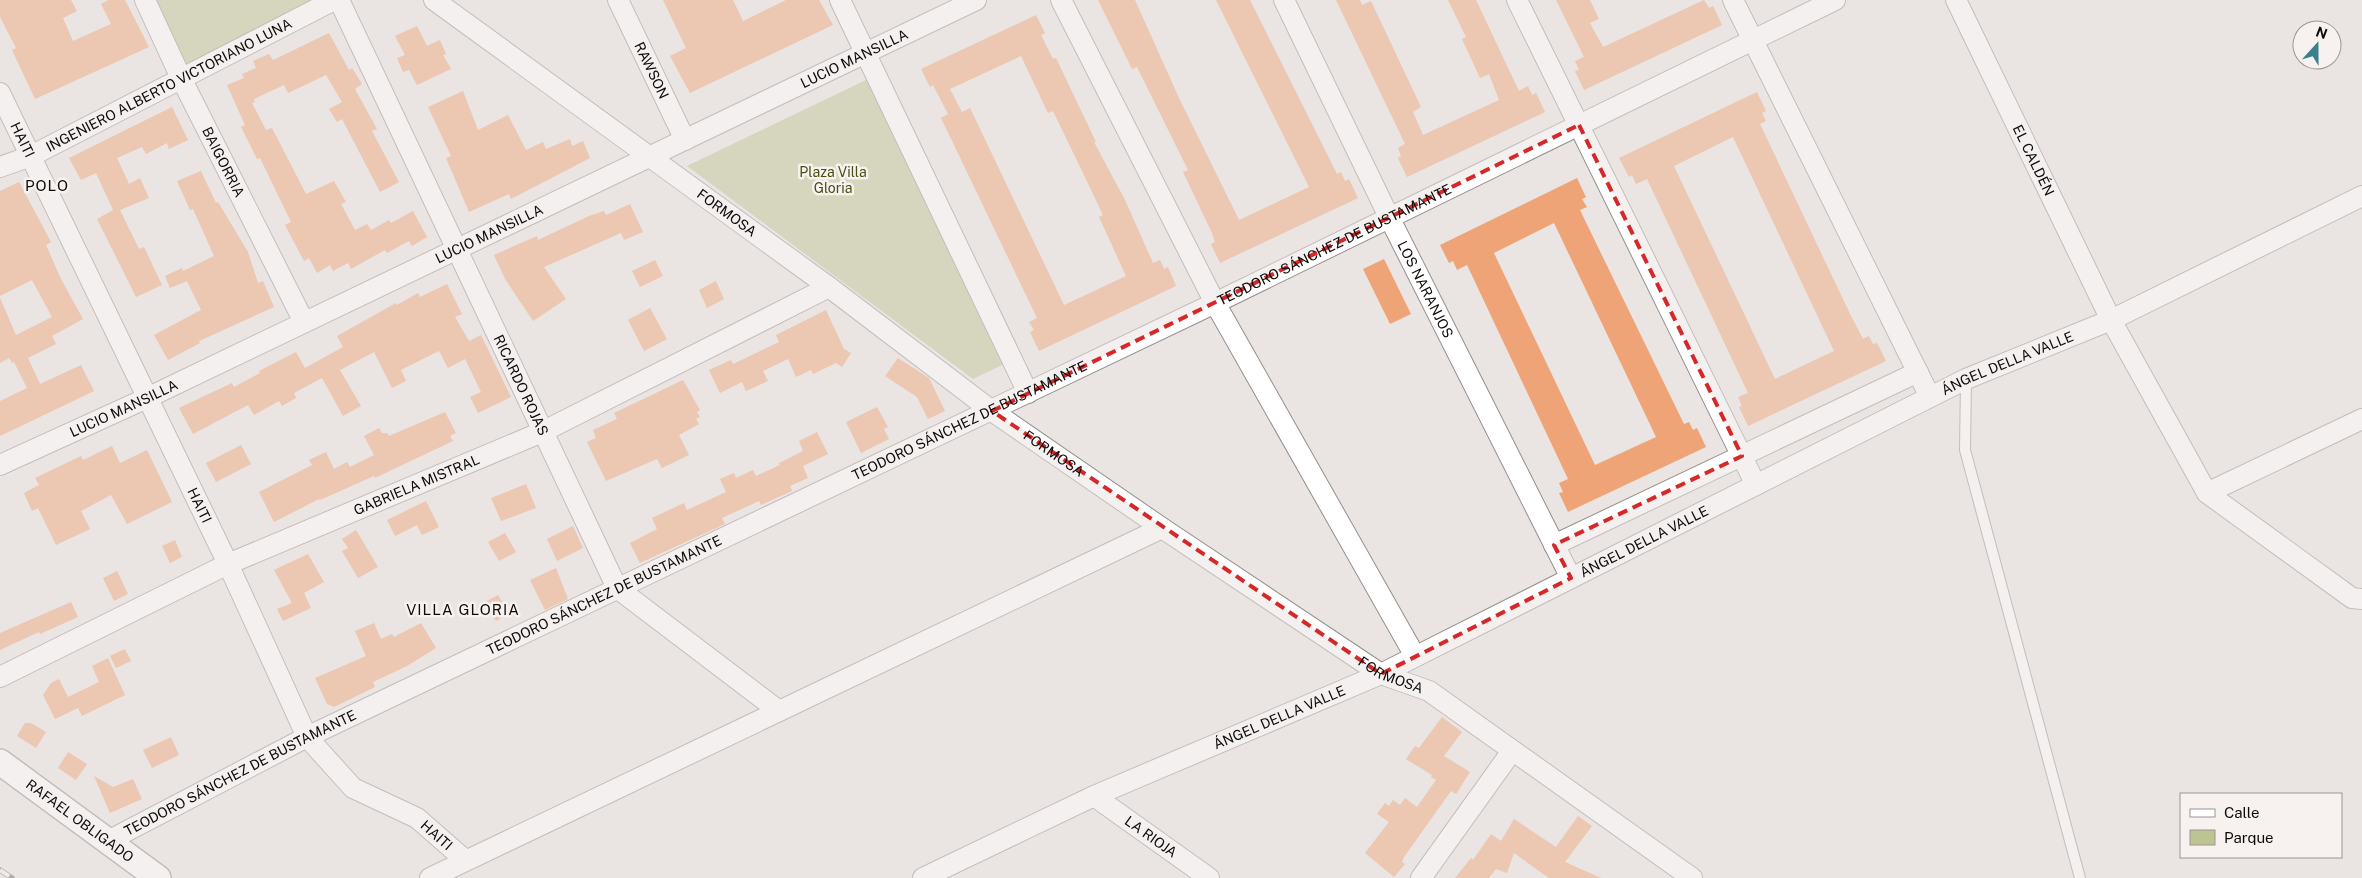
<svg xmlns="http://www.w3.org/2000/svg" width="2362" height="878" viewBox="0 0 2362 878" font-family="'Public Sans',sans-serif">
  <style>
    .green { fill: #bcc591 }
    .building { fill: #efa477; fill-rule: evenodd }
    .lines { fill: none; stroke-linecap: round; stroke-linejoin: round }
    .service-casing { stroke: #95908d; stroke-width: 12 }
    .minor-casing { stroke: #95908d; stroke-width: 22 }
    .tertiary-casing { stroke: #95908d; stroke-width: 28 }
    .service { stroke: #fff; stroke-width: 10 }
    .minor { stroke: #fff; stroke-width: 20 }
    .tertiary { stroke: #fff; stroke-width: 25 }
    .rail-casing { stroke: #716d6b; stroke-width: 5.5 }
    .rail { stroke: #f7f2ef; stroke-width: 4; stroke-dasharray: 11; stroke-linecap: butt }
    .marked { fill: none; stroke: #d62828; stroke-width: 4; stroke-dasharray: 10 6; stroke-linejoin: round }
    .labels { text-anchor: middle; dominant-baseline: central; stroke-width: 5; stroke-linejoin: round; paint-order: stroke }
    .street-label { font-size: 14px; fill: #0e0c0b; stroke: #f7f2ef }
    .park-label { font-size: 14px; fill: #484f12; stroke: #f7f2ef }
    .neighbourhood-label { font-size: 15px; letter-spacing: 1px; fill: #0e0c0b; stroke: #f7f2ef }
  </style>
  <rect width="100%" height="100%" fill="#eae4e2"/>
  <!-- green -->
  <g class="green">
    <path d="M154 0H326L185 66Z"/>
    <path d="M868 79 1004 364 973 379 687 166Z"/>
  </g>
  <!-- building -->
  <g class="building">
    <path d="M0 0H71L77 11 63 18 73 41 111 24 101 4 108 0H125L149 47 35 99 12 50 16 48 0 17Z"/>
    <path d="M663 0H733L743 21 786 0H819L833 25 690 93 670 56 686 48Z"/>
    <path d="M1098 0H1135L1179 98 1239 220 1309 187 1216 0H1250L1337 174 1341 172 1345 181 1349 179 1358 198 1220 263 1211 244 1215 242 1212 233 1183 172 1188 170 1137 67 1132 69Z"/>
    <path d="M1336 0H1360L1362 5 1371 1 1421 107 1413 112 1423 135 1499 100 1489 74 1480 78 1462 39 1466 37 1448 0H1476L1519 91 1528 86 1532 95 1536 93 1545 112 1407 177 1398 158 1401 156 1398 148 1405 144Z"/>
    <path d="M1556 0H1590L1599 19 1590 23 1603 47 1704 0 1709 8 1713 6 1722 25 1584 90 1575 71 1579 70 1575 61 1584 57Z"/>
    <path d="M1036 15 1045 33 1041 35 1053 59 1056 58 1096 142H1094L1125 200 1153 263 1160 260 1164 269 1168 267 1176 286 1039 351 1030 332 1034 330 1029 322 1037 318 941 118 948 114 933 85 930 87 921 69ZM1021 56 1048 113 1053 111 1083 173 1103 215 1099 217 1126 276 1064 305 970 108 962 112 950 89Z"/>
    <path d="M417 26 427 46 440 40 446 54 443 55 451 69 417 85 409 70 403 72 397 58 405 55 395 36Z"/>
    <path d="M329 33 349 70 352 68 362 84 355 89 377 129 372 131 399 182 380 192 342 119 337 122 329 109 342 102 326 75 288 93 284 85 254 99 255 102 252 103 266 130 272 128 306 194 334 181 346 202 341 204 355 230 367 224 371 230 389 220 391 223 413 211 427 237 412 246 409 241 387 253 385 250 351 269 348 263 333 271 330 265 317 273 309 258 304 261 285 225 291 222 260 158 257 159 241 127 245 125 227 85 244 78 242 74 256 68 253 61 269 54 273 60Z"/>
    <path d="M463 91 478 130 508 115 526 150 543 142 546 149 570 139 572 146 583 141 590 158 511 199 509 194 469 212 446 158 451 156 428 107Z"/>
    <path d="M1757 92 1766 111 1762 113 1766 121 1760 124 1850 314 1863 339 1869 336 1873 344 1877 343 1886 361 1748 426 1739 407 1742 406 1738 397 1748 393 1647 179 1636 184 1632 175 1629 177 1619 158ZM1733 137 1834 351 1775 379 1674 166Z"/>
    <path d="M172 107 188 140 169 149 167 143 146 154 142 147 117 158 129 184 140 178 149 198 120 210 139 249 144 247 162 285 136 297 97 219 113 210 96 173 81 180 69 158Z"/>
    <path d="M201 171 216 203 218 202 248 252 258 283 263 281 274 307 199 341 200 343 168 360 154 335 201 310 187 281 170 288 165 276 182 268 183 271 214 256 193 209 190 210 177 181Z"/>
    <path d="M1577 178 1586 197 1582 199 1587 207 1580 210 1596 243 1684 424 1689 422 1693 430 1697 428 1706 447 1568 512 1559 493 1563 492 1559 483 1568 479 1467 265 1457 270 1453 261 1449 263 1440 245ZM1554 223 1656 437 1595 465 1494 253Z"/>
    <path d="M19 182 51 242 46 245 61 279 83 319 52 336 56 344 28 358 40 384 81 365 94 391 0 436V401L27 388 14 362 12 363 9 358 0 363V298L16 335 52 317 32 280 0 296V191Z"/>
    <path d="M630 204 643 232 624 240 621 233 544 267 566 299 533 321 505 279 494 255 537 236 538 240 589 216 604 211 606 215Z"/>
    <path d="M1384 259 1411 314 1390 324 1363 269Z"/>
    <path d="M655 260 663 276 640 287 632 271Z"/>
    <path d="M716 281 724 299 707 308 699 290Z"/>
    <path d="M447 284 462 314 455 317 469 341 481 335 511 397 478 413 470 397 481 392 465 359 448 368 439 351 401 370 406 381 392 388 374 352 340 370 361 406 343 416 322 378 294 393 296 398 282 406 279 401 254 415 248 405 193 434 179 408 232 383 234 387 260 373 259 371 296 352 305 368 343 347 337 336 396 303 397 305 418 293 420 297Z"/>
    <path d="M650 308 667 339 644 351 628 320Z"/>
    <path d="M826 310 844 349 851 353 842 367 836 363 813 374 811 370 796 377 788 359 763 371 768 381 746 391 742 382 720 393 709 370 731 360 733 364 779 342 776 335Z"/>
    <path d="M898 358 929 378 945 411 928 419 917 397 885 376Z"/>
    <path d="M683 380 700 410 697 412 700 417 696 419 699 424 679 435 689 455 662 468 657 459 606 481 587 442 596 438 593 430 617 419 614 413Z"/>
    <path d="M877 407 888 427 884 429 889 439 861 453 846 422Z"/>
    <path d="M445 412 456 433 450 436 453 441 375 478 374 476 320 500 319 499 274 522 259 492 312 465 309 460 326 452 334 469 347 462 350 467 374 455 364 436 379 428 382 433H387L389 436Z"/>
    <path d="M817 432 828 454 803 466 808 478 790 486 792 491 761 505 759 501 722 518 725 524 640 563 630 543 657 529 652 518 684 503 687 510 726 492 720 479 734 473 736 478 753 470 756 476 780 465 779 463 803 451 799 441Z"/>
    <path d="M241 445 251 464 216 482 206 463Z"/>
    <path d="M112 446 120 463 147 450 172 502 127 524 111 495 81 511 90 529 56 545 38 508 32 511 24 493 39 485 35 478 81 456 83 460Z"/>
    <path d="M526 484 536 508 501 521 491 498Z"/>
    <path d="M426 501 439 527 422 535 417 525 395 536 387 520Z"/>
    <path d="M573 526 583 548 557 561 547 539Z"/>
    <path d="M356 530 378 567 358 578 342 551 348 548 342 539Z"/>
    <path d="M505 533 516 552 499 561 488 542Z"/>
    <path d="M175 540 182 557 170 563 162 546Z"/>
    <path d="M308 554 324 582 304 593 311 608 283 621 277 609 292 603 274 570Z"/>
    <path d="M556 568 568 599 545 610 530 580Z"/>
    <path d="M117 571 128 594 114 601 103 578Z"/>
    <path d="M498 595 509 613 496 621 485 602Z"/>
    <path d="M71 602 78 617 40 634 39 632 0 650V633Z"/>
    <path d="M374 623 381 639 392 634 394 637 421 623 436 648 407 666 373 682 375 687 334 707 327 704 315 678 366 656 355 631Z"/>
    <path d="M125 649 131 661 116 668 110 656Z"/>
    <path d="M108 658 125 695 82 716 78 708 55 719 43 695 51 683 59 679 68 697 99 682 92 666Z"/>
    <path d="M1442 717 1462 732 1444 756 1470 772 1456 794 1451 791 1404 857 1402 862 1405 864 1394 877 1365 853 1389 822 1377 814 1385 803 1389 806 1393 800 1400 805 1405 798 1417 807 1436 780 1431 777 1432 775 1406 759 1415 746 1419 748Z"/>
    <path d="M25 723H31L46 732 36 748 17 736Z"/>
    <path d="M171 737 179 755 152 768 143 750Z"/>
    <path d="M68 752 87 764 76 780 58 768Z"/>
    <path d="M94 776 113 787 133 779 142 799 110 813Z"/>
    <path d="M1578 816 1592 826 1565 862 1601 878H1549L1514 853 1507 873 1496 869 1489 878H1455L1471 858 1473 860 1491 834 1501 841 1514 819 1556 847Z"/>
  </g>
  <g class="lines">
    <!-- service casing -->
    <g class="service-casing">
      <path id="service" d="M1966 379 1965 450 2080 878"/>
    </g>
    <!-- minor casing -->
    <g class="minor-casing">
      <g id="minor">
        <path id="s1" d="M145 0 181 78 304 322"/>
        <path id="s2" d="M339 0 617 588 779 711"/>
        <path id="s3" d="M434 0 829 287 992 411 1162 528 1381 674 1429 691 1692 878"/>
        <path id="s4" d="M618 0 685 140"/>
        <path d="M840 0 1028 393"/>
        <path d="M1061 0 1215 303 1415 656"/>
        <path id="s5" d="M1284 0 1389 217 1571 578"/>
        <path d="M1517 0 1756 485"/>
        <path d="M1733 0 1930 397"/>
        <path id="s6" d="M1956 0 2111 320 2207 493 2352 598 2362 599"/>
        <path id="s7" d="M0 93 228 564 307 737 353 788 417 818 465 860"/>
        <path id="s8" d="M0 167 31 156 334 0"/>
        <path id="s9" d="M0 465 147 398 976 0"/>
        <path d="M2207 493 2362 419"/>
        <path d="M1554 545 1918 372"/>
        <path id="s10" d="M0 677 228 564 542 432 829 287"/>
        <path id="s11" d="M1094 796 1209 878"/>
        <path id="s12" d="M106 842 307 737 1215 303 1835 0"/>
        <path d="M430 878 1162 528"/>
        <path id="s13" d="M923 878 1094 796 1381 674 1966 379 2111 320 2362 196"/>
        <path d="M1421 878 1512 751"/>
      </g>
    </g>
    <!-- tertiary casing -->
    <g class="tertiary-casing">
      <g id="tertiary">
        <path id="s14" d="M0 762 158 878"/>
      </g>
    </g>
    <!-- service -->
    <use href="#service" class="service"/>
    <!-- minor -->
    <use href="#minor" class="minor"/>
    <!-- tertiary -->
    <use href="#tertiary" class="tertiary"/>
    <!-- rail casing -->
    <g class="rail-casing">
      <path id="rail" d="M0 870 12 878"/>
    </g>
    <!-- rail -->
    <use href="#rail" class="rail"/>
  </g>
  <!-- marked area -->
  <path d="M0 0H2362V878H0ZM1579 125 1742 456 1554 545 1571 578 1381 674 992 411Z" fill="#eae4e2" fill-opacity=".55" fill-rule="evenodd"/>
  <path class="marked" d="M1579 125 1742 456 1554 545 1571 578 1381 674 992 411Z"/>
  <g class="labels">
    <!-- street labels -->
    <g class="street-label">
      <text stroke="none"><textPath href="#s9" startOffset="946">LUCIO MANSILLA</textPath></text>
      <text stroke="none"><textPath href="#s4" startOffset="78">RAWSON</textPath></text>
      <text stroke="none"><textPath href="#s8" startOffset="188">INGENIERO ALBERTO VICTORIANO LUNA</textPath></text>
      <text stroke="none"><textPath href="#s7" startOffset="52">HAITI</textPath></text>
      <text stroke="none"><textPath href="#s6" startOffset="178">EL CALDÉN</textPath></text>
      <text stroke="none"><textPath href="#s1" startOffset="180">BAIGORRIA</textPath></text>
      <text stroke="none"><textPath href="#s3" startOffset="362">FORMOSA</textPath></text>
      <text stroke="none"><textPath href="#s9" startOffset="541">LUCIO MANSILLA</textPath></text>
      <text stroke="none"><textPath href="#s12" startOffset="1366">TEODORO SÁNCHEZ DE BUSTAMANTE</textPath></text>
      <text stroke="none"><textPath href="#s5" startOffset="322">LOS NARANJOS</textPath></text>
      <text stroke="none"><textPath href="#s13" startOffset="1201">ÁNGEL DELLA VALLE</textPath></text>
      <text stroke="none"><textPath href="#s2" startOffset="426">RICARDO ROJAS</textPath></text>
      <text stroke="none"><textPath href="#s9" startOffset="136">LUCIO MANSILLA</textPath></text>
      <text stroke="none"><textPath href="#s12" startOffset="961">TEODORO SÁNCHEZ DE BUSTAMANTE</textPath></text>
      <text stroke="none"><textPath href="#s3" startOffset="768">FORMOSA</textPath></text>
      <text stroke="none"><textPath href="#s10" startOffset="459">GABRIELA MISTRAL</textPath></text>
      <text stroke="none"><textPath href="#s7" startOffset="458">HAITI</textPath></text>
      <text stroke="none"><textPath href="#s13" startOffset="796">ÁNGEL DELLA VALLE</textPath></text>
      <text stroke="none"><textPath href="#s12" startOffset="556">TEODORO SÁNCHEZ DE BUSTAMANTE</textPath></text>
      <text stroke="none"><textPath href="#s3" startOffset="1172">FORMOSA</textPath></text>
      <text stroke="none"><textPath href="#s13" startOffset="391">ÁNGEL DELLA VALLE</textPath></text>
      <text stroke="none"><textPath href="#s12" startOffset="151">TEODORO SÁNCHEZ DE BUSTAMANTE</textPath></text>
      <text stroke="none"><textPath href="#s14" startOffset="99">RAFAEL OBLIGADO</textPath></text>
      <text stroke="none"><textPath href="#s7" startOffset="879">HAITI</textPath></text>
      <text stroke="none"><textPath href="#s11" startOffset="70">LA RIOJA</textPath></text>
    </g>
    <!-- park labels -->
    <g class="park-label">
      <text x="833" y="172">Plaza Villa<tspan x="833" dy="16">Gloria</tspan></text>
    </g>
    <!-- neighbourhood labels -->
    <g class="neighbourhood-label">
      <text x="47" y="185">POLO</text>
      <text x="463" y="609">VILLA GLORIA</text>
    </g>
  </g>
  <!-- legend -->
  <rect x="2180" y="793" width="162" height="65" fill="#f7f2ef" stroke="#9a9694"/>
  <rect x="2190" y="809" width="25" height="8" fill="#ffffff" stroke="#9a9694"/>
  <text x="2224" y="818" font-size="15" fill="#0e0c0b">Calle</text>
  <rect x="2190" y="830" width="25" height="15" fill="#bcc591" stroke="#9a9694"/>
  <text x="2224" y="843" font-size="15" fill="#0e0c0b">Parque</text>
  <!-- north arrow -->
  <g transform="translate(2317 45) rotate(21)"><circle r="24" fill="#f7f2ef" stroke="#9a9694"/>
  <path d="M0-4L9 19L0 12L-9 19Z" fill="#3b808d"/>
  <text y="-8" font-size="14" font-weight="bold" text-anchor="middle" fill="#0e0c0b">N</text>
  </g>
</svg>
